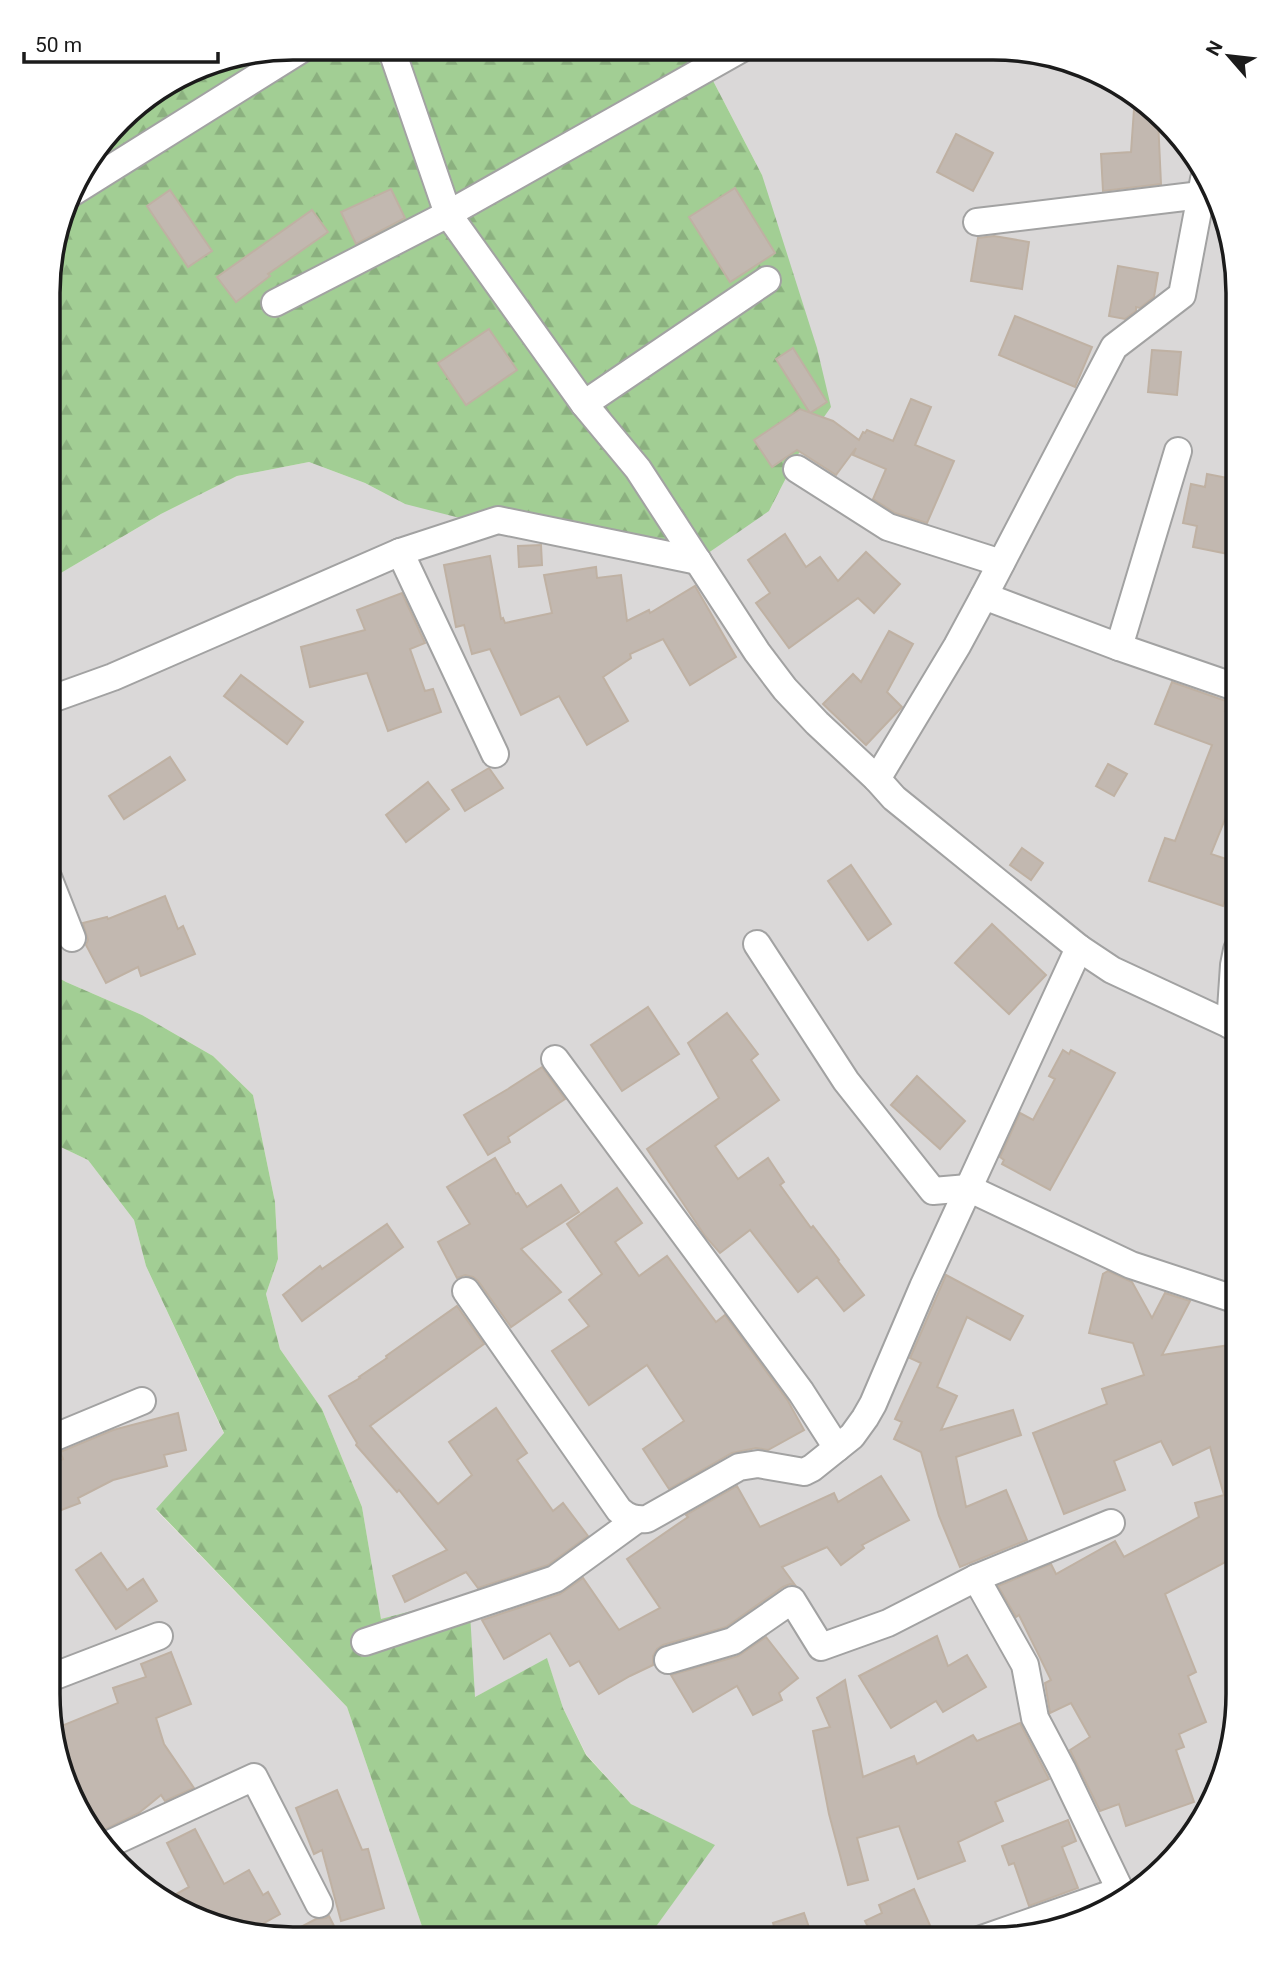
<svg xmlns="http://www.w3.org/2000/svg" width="1285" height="1987" viewBox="0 0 1285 1987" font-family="Roboto,sans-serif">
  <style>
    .residential { fill: #dad8d8 }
    .forest { fill: url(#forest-firs) }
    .building { fill: #c2b8b0; stroke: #bfb1a3; stroke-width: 2 }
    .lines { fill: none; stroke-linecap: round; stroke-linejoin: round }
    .minor-casing { stroke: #a2a2a2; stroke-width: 30 }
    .minor { stroke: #fff; stroke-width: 26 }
    .rim { fill: none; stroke: #1b1b1b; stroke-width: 3.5 }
  </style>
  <defs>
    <pattern id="forest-firs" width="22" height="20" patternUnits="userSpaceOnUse" patternTransform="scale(1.75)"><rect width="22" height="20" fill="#a2ce94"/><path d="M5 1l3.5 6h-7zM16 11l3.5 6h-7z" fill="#8bb07f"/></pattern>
  </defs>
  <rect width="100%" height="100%" fill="#edeae1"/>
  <!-- residential -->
  <g class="residential">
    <path d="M696 48 1025 49 1141 98 1219 198 1238 293 1237 1711 1225 1774 1187 1843 1087 1921 993 1940 647 1939 714 1845 631 1804 586 1754 563 1708 547 1659 475 1697 381 1620 362 1507 322 1409 280 1349 266 1294 278 1259 275 1202 253 1095 213 1056 142 1015 66 982 48 972 49 580 161 514 237 476 309 462 365 483 405 504 769 511 800 451 762 175Z"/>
    <path d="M48 1141 88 1160 134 1220 146 1266 224 1434 156 1510 347 1707 426 1938H261L144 1889 66 1789 47 1694Z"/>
  </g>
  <!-- forest -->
  <g class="forest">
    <path d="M293 47 696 48 762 175 817 348 831 407 800 451 769 511 685 569 519 533 405 504 365 483 309 462 237 476 161 514 49 580V261L73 184 131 108 199 66Z"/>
    <path d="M48 972 66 982 142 1015 213 1056 253 1095 275 1202 278 1259 266 1294 280 1349 322 1409 362 1507 381 1619 469 1596 475 1697 547 1658 563 1708 586 1755 631 1804 715 1845 647 1939 426 1938 347 1707 156 1509 224 1433 146 1266 134 1220 88 1160 48 1141Z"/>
  </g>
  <!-- building -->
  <g class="building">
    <path d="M1135 95 1141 98 1158 119 1161 184 1103 191 1101 154 1131 152Z"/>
    <path d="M956 134 993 153 973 191 937 172Z"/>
    <path d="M735 188 775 253 730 282 689 217Z"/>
    <path d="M391 189 405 218 356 244 341 212Z"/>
    <path d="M170 190 212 251 188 267 147 206Z"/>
    <path d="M312 210 328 232 268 274 270 276 236 302 217 277Z"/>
    <path d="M994 236 1029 242 1022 289 971 281 978 238Z"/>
    <path d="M1118 266 1158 273 1154 297 1140 308 1136 307V311L1125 319 1109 316Z"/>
    <path d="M1015 316 1092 347 1075 387 999 355Z"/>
    <path d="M489 329 517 370 466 405 438 363Z"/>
    <path d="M793 348 827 402 810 413 776 359Z"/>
    <path d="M1152 350 1181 352 1177 395 1148 392Z"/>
    <path d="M911 399 931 407 915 445 954 461 927 523 895 513 873 499 886 469 853 455 856 448 836 475 797 450 772 467 754 440 800 409 833 421 859 440 863 432 865 433 867 430 893 441Z"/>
    <path d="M1207 474 1238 480V556L1193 547 1197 526 1183 523 1191 484 1205 487Z"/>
    <path d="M785 534 806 567 820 557 838 581 866 552 900 584 874 613 858 598 789 648 756 603 770 593 748 560Z"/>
    <path d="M541 545 542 565 519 567 518 546Z"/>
    <path d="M490 556 501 619 503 618 505 623 552 613 544 575 596 567 597 578 621 575 627 621 649 610 650 613 695 586 736 657 690 685 663 639 630 654 631 658 603 677 628 721 587 745 559 696 521 715 490 649 472 654 464 625 456 627 444 565Z"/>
    <path d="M402 593 425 643 410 649 425 691 433 689 441 712 388 731 367 673 310 687 301 647 365 630 357 610Z"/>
    <path d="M889 631 913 644 887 692 902 707 866 745 823 704 853 674 861 682Z"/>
    <path d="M241 675 303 722 287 744 224 696Z"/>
    <path d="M1172 682 1229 702 1225 711 1238 718V787L1211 854 1238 863 1223 906 1149 881 1165 838 1175 841 1212 745 1155 724Z"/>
    <path d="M170 757 185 780 124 819 109 796Z"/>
    <path d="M1108 764 1127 774 1114 796 1096 786Z"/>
    <path d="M489 768 503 788 465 811 452 790Z"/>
    <path d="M428 782 449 809 406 842 386 815Z"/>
    <path d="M1022 848 1043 863 1031 880 1010 865Z"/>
    <path d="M851 865 891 924 868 940 828 881Z"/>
    <path d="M165 896 178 929 183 926 195 954 141 976 138 967 106 983 86 945 88 940 83 923 107 917 108 919Z"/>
    <path d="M992 924 1046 975 1009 1014 955 963Z"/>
    <path d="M648 1007 679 1054 622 1091 591 1045Z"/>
    <path d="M727 1013 758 1054 751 1060 779 1100 715 1146 738 1179 768 1158 784 1182 780 1185 811 1228 813 1226 839 1260 838 1261 864 1295 844 1311 817 1277 798 1292 750 1230 720 1253 705 1236 647 1149 719 1098 688 1043Z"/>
    <path d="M1063 1050 1069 1054 1071 1050 1115 1073 1050 1190 1002 1164 1004 1160 1000 1157 1020 1113 1033 1120 1055 1079 1049 1076Z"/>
    <path d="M542 1067 565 1099 508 1137 510 1142 488 1155 464 1115 508 1089Z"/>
    <path d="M917 1076 965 1121 940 1149 891 1105Z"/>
    <path d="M495 1158 516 1194 518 1193 527 1207 561 1185 579 1212 521 1249 561 1292 511 1327 478 1281 473 1277 465 1275 457 1278 438 1242 470 1224 447 1187Z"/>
    <path d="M617 1188 642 1223 615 1242 639 1276 667 1256 716 1322 725 1315 788 1401 804 1430 768 1450 756 1448 732 1453 669 1489 643 1449 684 1421 647 1365 589 1405 552 1351 589 1326 569 1300 602 1274 567 1224Z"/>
    <path d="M387 1224 403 1247 302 1321 283 1295 320 1266 322 1269Z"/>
    <path d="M1108 1271 1132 1282 1152 1318 1165 1293 1190 1301 1162 1355 1237 1344V1556L1165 1594 1196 1672 1188 1676 1206 1722 1179 1734 1184 1747 1176 1750 1194 1802 1126 1826 1119 1804 1100 1811 1070 1750 1090 1737 1071 1703 1050 1713 1045 1683 1051 1680 1019 1615 1016 1617 998 1586 1051 1564 1056 1574 1115 1541 1124 1557 1199 1517 1195 1503 1224 1495 1210 1447 1173 1465 1161 1441 1114 1461 1125 1490 1064 1514 1033 1433 1107 1404 1102 1389 1144 1375 1133 1343 1089 1333 1103 1274Z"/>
    <path d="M946 1275 1023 1316 1010 1340 967 1317 937 1387 957 1396 941 1430 1013 1410 1021 1435 956 1457 966 1507 1006 1490 1027 1540 960 1567 939 1516 921 1452 894 1439 902 1422 895 1419 921 1363 910 1358Z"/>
    <path d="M457 1306 484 1344 370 1426 438 1504 472 1475 449 1442 496 1408 527 1453 517 1460 553 1511 563 1503 588 1536 548 1565 478 1588 466 1572 405 1602 393 1576 447 1550 399 1490 397 1492 356 1445 357 1443 329 1396 360 1378 359 1377 387 1358 386 1356Z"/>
    <path d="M178 1413 186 1450 164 1455 167 1466 113 1480 78 1498 80 1503 48 1515V1466L63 1459 60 1452 113 1430Z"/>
    <path d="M881 1476 909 1520 862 1545 864 1548 841 1565 827 1547 782 1567 795 1585 790 1584 783 1587 726 1627 663 1645 657 1649 653 1656V1665L630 1676 599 1694 579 1661 570 1666 550 1633 504 1659 482 1620 560 1594 583 1578 619 1630 660 1608 627 1559 688 1517 686 1515 737 1486 760 1527 834 1493 838 1502Z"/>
    <path d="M101 1553 127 1590 143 1579 157 1601 116 1629 76 1570Z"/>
    <path d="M937 1636 948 1666 967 1655 986 1687 943 1712 936 1701 891 1728 859 1676Z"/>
    <path d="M766 1637 798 1678 779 1693 782 1700 753 1715 737 1686 693 1712 671 1675 738 1656Z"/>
    <path d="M171 1652 191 1704 156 1718 164 1744 194 1788 165 1801 161 1795 139 1813 100 1832 66 1789 54 1729 118 1703 113 1688 146 1677 141 1664Z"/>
    <path d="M845 1680 863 1777 914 1756 917 1764 973 1735 977 1741 1020 1723 1049 1779 995 1802 1003 1821 958 1842 965 1861 918 1879 899 1826 857 1838 868 1880 848 1885 829 1814 813 1731 830 1727 817 1698Z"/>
    <path d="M337 1790 362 1850 368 1849 384 1908 341 1921 322 1850 314 1854 296 1808Z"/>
    <path d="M1068 1820 1076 1841 1062 1847 1078 1888 1029 1906 1014 1863 1009 1865 1002 1846Z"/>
    <path d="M195 1829 224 1884 249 1870 263 1895 268 1892 280 1914 248 1932 167 1899 189 1887 167 1843Z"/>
    <path d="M914 1889 932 1930 910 1940 874 1939 865 1921 882 1913 879 1905Z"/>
    <path d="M804 1913 813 1939H778L773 1923Z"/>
    <path d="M329 1916 340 1938H280L316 1919 326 1918Z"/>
  </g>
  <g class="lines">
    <!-- minor casing -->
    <g class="minor-casing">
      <g id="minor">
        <path d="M391 48 448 214 584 404 638 469 757 652 785 689 817 723 877 779 894 798 1079 948 1112 970 1237 1028"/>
        <path d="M70 194 305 47"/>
        <path d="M977 222 1201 195"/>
        <path d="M275 303 448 214 741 49"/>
        <path d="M584 404 767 280"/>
        <path d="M797 469 888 527 1001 563"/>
        <path d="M400 552 495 754"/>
        <path d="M984 596 1119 647 1238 688"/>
        <path d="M1119 647 1178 451"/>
        <path d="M49 700 113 677 400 552 498 520 698 561"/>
        <path d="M877 779 957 646 984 596 1114 347 1182 295 1204 179"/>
        <path d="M48 877 72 938"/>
        <path d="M757 944 846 1081 933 1191 968 1188 1131 1265 1237 1300"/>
        <path d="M1230 1025 1234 965 1237 950"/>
        <path d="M555 1059 801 1392 837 1448"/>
        <path d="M466 1291 619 1510C628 1518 635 1520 647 1519L739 1467 758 1464 804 1472 812 1468 852 1436 865 1418 873 1404 923 1287 1079 948"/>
        <path d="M48 1440 142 1401"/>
        <path d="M976 1578 1025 1665 1035 1718 1062 1769 1122 1894"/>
        <path d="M365 1642 555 1579 636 1520"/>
        <path d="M668 1660 733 1641 792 1600 821 1647 888 1623 976 1578 1111 1523"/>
        <path d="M47 1679 159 1636"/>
        <path d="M109 1844 254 1777 319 1904"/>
        <path d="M979 1940 1119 1891"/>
      </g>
    </g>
    <!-- minor -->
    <use href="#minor" class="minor"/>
  </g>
  <!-- crop -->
  <path d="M0 0H1285V1987H0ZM293 60H993A233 233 0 0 1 1226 293V1694A233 233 0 0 1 993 1927H293A233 233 0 0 1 60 1694V293A233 233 0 0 1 293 60Z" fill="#fff" fill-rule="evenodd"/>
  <path class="rim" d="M293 60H993A233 233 0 0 1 1226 293V1694A233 233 0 0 1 993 1927H293A233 233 0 0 1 60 1694V293A233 233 0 0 1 293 60Z"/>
  <!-- north arrow -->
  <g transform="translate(1229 56) rotate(298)" stroke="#ffffff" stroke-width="5" paint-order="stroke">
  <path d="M0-5L12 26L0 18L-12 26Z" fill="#1b1b1b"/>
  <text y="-10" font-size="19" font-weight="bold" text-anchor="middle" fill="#1b1b1b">N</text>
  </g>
  <!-- scale -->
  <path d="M24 52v10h194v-10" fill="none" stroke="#1b1b1b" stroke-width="3.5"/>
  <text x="35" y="52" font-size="21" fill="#1b1b1b" stroke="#ffffff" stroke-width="5" paint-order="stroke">50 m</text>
</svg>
